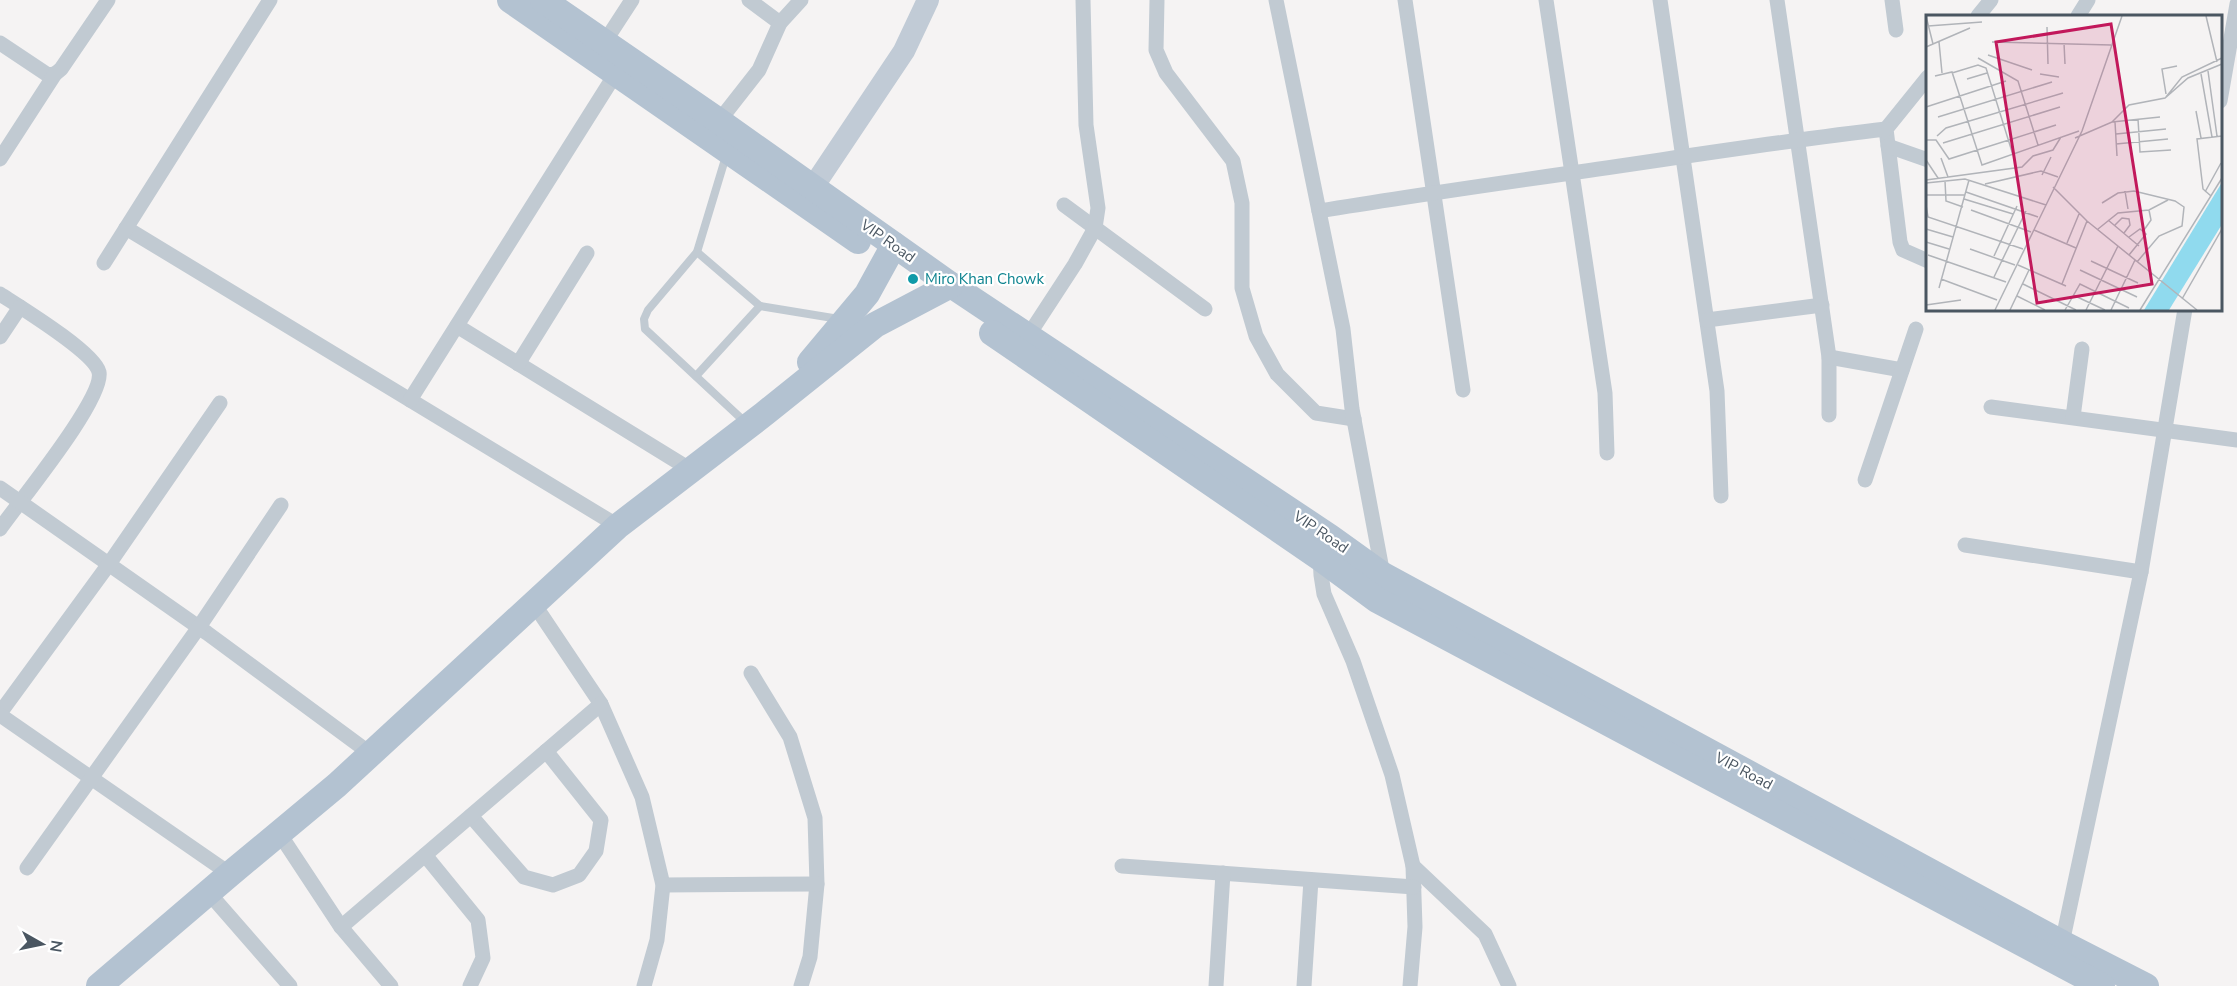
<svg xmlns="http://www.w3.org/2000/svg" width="2237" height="986" viewBox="0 0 2237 986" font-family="'Nunito Sans',sans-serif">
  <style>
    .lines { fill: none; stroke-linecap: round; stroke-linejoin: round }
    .lane { stroke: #c1cad2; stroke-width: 8 }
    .street { stroke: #c1cad2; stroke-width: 15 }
    .secondary { stroke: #c1cbd6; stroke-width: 22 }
    .primary { stroke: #b3c2d1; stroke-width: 26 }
    .culture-dot { fill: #0f9aa8; stroke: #fff; stroke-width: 2 }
    .labels { text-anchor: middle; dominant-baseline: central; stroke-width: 4.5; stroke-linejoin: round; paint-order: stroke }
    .street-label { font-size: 15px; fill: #4a5661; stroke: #fff }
    .culture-label { font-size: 15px; fill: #0d838f; stroke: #fff; text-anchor: start }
    .inset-road { fill: none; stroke: #b1b4b9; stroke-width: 1.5 }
    .view { fill: #c2185b; fill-opacity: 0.15; stroke: #c2185b; stroke-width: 3 }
    .inset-edge { fill: none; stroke: #4a5661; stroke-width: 3 }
  </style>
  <rect width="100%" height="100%" fill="#f5f3f3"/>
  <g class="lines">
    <!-- lane -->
    <g class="lane">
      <path d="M726 156 697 252 648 310 644 319 645 329 745 422"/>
      <path d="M697 252 760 306 839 319"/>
      <path d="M696 376 760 306"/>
    </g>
    <!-- street -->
    <g class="street">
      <path d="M749 0 780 23"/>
      <path d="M1157 0 1156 50 1166 73 1233 161 1242 203V288L1256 336 1277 374 1316 413 1354 419"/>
      <path d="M1276 0 1343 329 1352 409 1383 575"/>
      <path d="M1405 0 1463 390"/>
      <path d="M1546 0 1605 393 1607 453"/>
      <path d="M1660 0 1717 391 1721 496"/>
      <path d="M1777 0 1829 357V415"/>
      <path d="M1892 0 1896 30"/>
      <path d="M1978 16 1991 0"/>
      <path d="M2078 16 2088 0"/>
      <path d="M0 43 48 75 55 74"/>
      <path d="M604 43 632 0"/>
      <path d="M1928 77 1886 129 1900 242 1903 250 1928 261"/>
      <path d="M2220 101 2237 4"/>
      <path d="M719 121 759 70 780 23 801 0"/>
      <path d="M1888 146 1928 160"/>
      <path d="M0 159 55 74 61 69 108 0"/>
      <path d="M1064 205 1205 309"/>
      <path d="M1319 211C1403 197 1487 185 1571 173 1676 158 1781 141 1886 129"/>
      <path d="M126 228 618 526"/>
      <path d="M104 263 270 0"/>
      <path d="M0 294C20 307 94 352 99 372 105 398 18 503 0 529"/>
      <path d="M1707 320 1822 305"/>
      <path d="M457 326 691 470"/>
      <path d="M1028 336 1075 264 1095 228 1098 208 1086 125 1083 0"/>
      <path d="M0 337 20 307"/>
      <path d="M1829 357 1902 370"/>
      <path d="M518 364 587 253"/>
      <path d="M410 400 616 73"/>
      <path d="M1991 407 2237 440"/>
      <path d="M2073 417 2082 349"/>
      <path d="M1865 480 1916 329"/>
      <path d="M0 488 207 633 371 754"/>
      <path d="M1965 545 2141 572"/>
      <path d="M1320 556 1321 575 1324 594 1353 661 1392 775 1413 866 1415 927 1410 986"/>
      <path d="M534 604 601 704 642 797 663 885 657 940 644 986"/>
      <path d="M751 673 790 737 815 818 817 884 810 957 801 986"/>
      <path d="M0 713 109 564 220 403"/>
      <path d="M0 715 230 874"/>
      <path d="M471 816 524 877 553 885 579 875 596 851 601 820 546 751"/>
      <path d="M279 833 341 927 391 986"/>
      <path d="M425 855 478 920 483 958 470 986"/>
      <path d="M1122 866 1414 887"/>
      <path d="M1413 866 1485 934 1509 986"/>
      <path d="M27 868 199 627 281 505"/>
      <path d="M663 885 817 884"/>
      <path d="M208 892 290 986"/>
      <path d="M341 927 601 704"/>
      <path d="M2061 948 2141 572 2185 309"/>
      <path d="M1216 986 1223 873"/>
      <path d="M1304 986 1311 880"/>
    </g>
    <!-- secondary -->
    <path class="secondary" d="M803 202 904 51 928 0"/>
    <!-- primary -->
    <g class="primary">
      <path d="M510 0 858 241"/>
      <path d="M543 0 719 121 951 285 1330 537 1383 575 2062 943 2146 986"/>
      <path d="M992 333 1320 558 1377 600 2102 986"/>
      <path d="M810 362 867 294 894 245"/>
      <path d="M99 986 230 874 337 785 618 526 764 414 875 325 951 285"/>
    </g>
  </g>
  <!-- markers -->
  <circle class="culture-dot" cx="913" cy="279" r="6"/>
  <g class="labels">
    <!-- street labels -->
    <g class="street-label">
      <text transform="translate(888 241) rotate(35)">VIP Road</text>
      <text transform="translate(1321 532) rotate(34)">VIP Road</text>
      <text transform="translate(1744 771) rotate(28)">VIP Road</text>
    </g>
    <!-- culture labels -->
    <g class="culture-label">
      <text x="925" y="279">Miro Khan Chowk</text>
    </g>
  </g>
  <!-- overview -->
  <g transform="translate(1926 15)">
    <rect width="296" height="296" fill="#f5f3f3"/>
    <path d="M295 169V211L243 295H218Z" fill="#90daee"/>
    <path class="inset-road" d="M0 1 7 29M280 1 291 47M2 11 56 7M121 12 122 49M13 27 16 58M66 27 185 30M138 28 139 49M0 32 44 13M62 40 106 55M52 43 92 66 112 130M282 56 291 121M26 58 52 50 60 53 87 140M114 59 133 62M275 59 286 122M9 61 26 57 56 150 153 116M41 64 61 58M240 79 236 54 251 51M240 82 256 62 296 43M0 92 80 66M270 96 275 123M12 102 126 67M212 104 214 137 245 135M186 107 203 90 239 83 262 63 296 49M189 107 191 141M190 119 240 114M11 121 20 113 137 78M149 123 186 107 234 102M0 125H10L23 144 130 110M17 128 134 92M190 129 242 124M15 143 22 162M0 145 12 163M116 160 125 142M0 165 96 152 107 141 127 135 135 122M19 166 20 186 37 192M0 168 39 164 120 190M59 169 115 156 132 162M127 172 161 206 271 295M199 176 202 194M40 177 112 202M279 177 295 148M0 180H39M285 181 277 174 271 124 296 121M38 184 87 199M176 188 192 178 208 176 249 186 258 192 256 211 233 221 211 247M0 190 2 202 97 234M45 195 105 217M182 205 213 231M189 210 196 203 203 204 204 210 198 218M0 214 27 222M172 214 192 198 223 195 242 185M108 215 150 233M218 215 225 205 223 195M203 222 214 214 220 219 203 240M0 227 23 234M141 228 153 199M44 234 89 250M2 240 80 267M68 241 91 191M165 246 212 268M92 250 140 271M154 255 211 282M68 262 100 196M15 264 71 285M97 269 150 295M136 269 161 206M13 273 43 165M147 280 179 295M91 281 119 295M256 284 296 214M0 290 35 285M69 295 156 116 196 1M84 295 103 255M139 295 154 269 203 293M160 295 192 231M185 295 209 245M214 295 296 163"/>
    <path class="view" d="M185 9 226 269 111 288 70 27Z"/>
    <rect width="296" height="296" class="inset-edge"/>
  </g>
  <!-- north arrow -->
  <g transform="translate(42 944) rotate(99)" stroke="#ffffff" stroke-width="4.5" paint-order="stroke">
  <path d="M0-4.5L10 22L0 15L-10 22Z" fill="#4a5661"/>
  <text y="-9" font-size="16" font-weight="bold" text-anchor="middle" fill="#4a5661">N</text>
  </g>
</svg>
